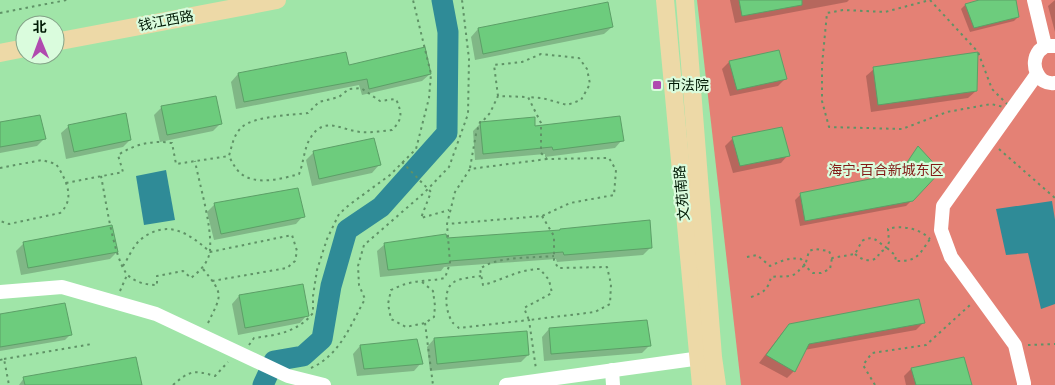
<svg xmlns="http://www.w3.org/2000/svg" width="1055" height="385" viewBox="0 0 1055 385" font-family="'Fira Sans','Noto Sans SC',sans-serif">
  <style>
    .green { fill: #e48175 }
    .water { fill: #2f8b97 }
    .shadow { fill: #0003 }
    .lines { fill: none; stroke-linecap: round; stroke-linejoin: round }
    .river { stroke: #2f8b97; stroke-width: 21 }
    .building { fill: #6dcc7d; stroke: #5c9f67 }
    .path { stroke: #5f9266; stroke-width: 2; stroke-dasharray: 2.5 4; stroke-linecap: butt }
    .minor { stroke: #fff; stroke-width: 14 }
    .major { stroke: #edd9a7; stroke-width: 18 }
    .poi-dot { fill: #b04aaf; stroke: #dafcdd; stroke-width: 2 }
    .labels { text-anchor: middle; dominant-baseline: central; stroke-width: 4.5; stroke-linejoin: round; paint-order: stroke }
    .street-label { font-size: 14px; fill: #001a05; stroke: #dafcdd }
    .poi-label { font-size: 14px; fill: #001a05; stroke: #dafcdd; text-anchor: start }
    .park-label { font-size: 14px; fill: #821b17; stroke: #dafcdd }
  </style>
  <rect width="100%" height="100%" fill="#a0e5a8"/>
  <!-- green -->
  <path class="green" d="M697 0H1055V385H741Z"/>
  <!-- water -->
  <g class="water">
    <path d="M166 170 175 220 144 225 136 176Z"/>
    <path d="M1052 201 1055 220V304L1041 309 1028 253 1006 255 996 209Z"/>
  </g>
  <!-- shadow -->
  <g class="shadow">
    <path d="M730 0H849L847 2 735 23Z"/>
    <path d="M984 0H1015L1018 17 1014 21 970 32 961 9 965 5Z"/>
    <path d="M1055 0V32L1048 6Z"/>
    <path d="M607 3 612 27 604 34 475 60 471 37 478 29Z"/>
    <path d="M729 62 785 79 778 86 730 96 722 69Z"/>
    <path d="M348 66 430 74 422 81 362 95 359 85 236 109 231 82 238 74Z"/>
    <path d="M874 69 976 91 968 98 871 112 866 76Z"/>
    <path d="M162 107 220 124 213 131 160 142 154 115Z"/>
    <path d="M0 124 44 139 37 146 0 153Z"/>
    <path d="M480 124 534 127 622 140 615 148 545 157V154L475 160 473 131Z"/>
    <path d="M69 126 130 140 123 147 66 159 61 133Z"/>
    <path d="M733 138 788 155 781 163 733 173 725 146Z"/>
    <path d="M918 148 912 200 906 206 800 226 795 200 801 194 899 174Z"/>
    <path d="M314 152 379 165 372 173 312 186 306 160Z"/>
    <path d="M215 204 303 216 296 224 214 240 207 212Z"/>
    <path d="M446 240 650 248 643 255 557 262 556 259 444 267 441 271 380 277 377 251 385 244Z"/>
    <path d="M24 243 117 252 110 259 21 275 16 251Z"/>
    <path d="M239 296 307 315 300 323 238 335 232 304Z"/>
    <path d="M0 315 70 335 65 340 0 351Z"/>
    <path d="M924 322 916 330 804 350 794 371 787 378 759 363 782 333 789 325Z"/>
    <path d="M549 329 650 345 642 353 544 361 542 337Z"/>
    <path d="M434 339 528 355 521 362 430 371 427 347Z"/>
    <path d="M360 346 421 363 414 371 357 376 353 354Z"/>
    <path d="M911 369 970 385H906L904 376Z"/>
    <path d="M24 378 141 385H19Z"/>
  </g>
  <g class="lines">
    <!-- river -->
    <path class="river" d="M263 385 274 361 303 356 322 339 331 286 347 230 381 207 447 133 448 32 442 0"/>
  </g>
  <!-- building -->
  <g class="building">
    <path d="M739 0H802V5L742 16Z"/>
    <path d="M979 0H1016L1019 17 974 28 965 4Z"/>
    <path d="M608 2 613 27 483 54 478 28Z"/>
    <path d="M425 47 431 74 369 89 367 79 244 102 238 73 346 52 349 65Z"/>
    <path d="M779 50 787 79 737 90 729 61Z"/>
    <path d="M978 52 977 91 878 105 873 67Z"/>
    <path d="M216 96 222 124 167 135 161 106Z"/>
    <path d="M126 113 131 140 74 152 68 125Z"/>
    <path d="M40 115 46 139 0 147V122Z"/>
    <path d="M620 116 624 141 553 150 552 147 483 154 480 122 535 117V126Z"/>
    <path d="M782 127 790 156 740 166 732 137Z"/>
    <path d="M374 138 381 165 319 179 313 151Z"/>
    <path d="M918 146 941 171 913 201 805 221 800 193 900 173Z"/>
    <path d="M298 188 305 217 221 234 214 203Z"/>
    <path d="M650 220 652 248 564 255 563 252 450 261V263L388 270 384 243 446 234 447 238 560 230V229Z"/>
    <path d="M112 225 118 252 28 268 23 242Z"/>
    <path d="M303 284 309 316 245 328 239 295Z"/>
    <path d="M919 299 925 323 809 344 795 372 766 355 789 324Z"/>
    <path d="M65 303 72 335 0 347V314Z"/>
    <path d="M647 320 651 346 551 354 549 328Z"/>
    <path d="M527 331 529 355 437 364 434 338Z"/>
    <path d="M417 339 423 364 364 369 360 345Z"/>
    <path d="M136 357 142 385H25L23 377Z"/>
    <path d="M964 357 972 385H916L911 368Z"/>
  </g>
  <g class="lines">
    <!-- path -->
    <g class="path">
      <path d="M930 0 978 52 992 89 1012 109 991 104 947 112 902 129 829 127 822 101V65L827 13 843 10 885 12Z"/>
      <path d="M0 13 67 0"/>
      <path d="M498 96 494 65 522 62 541 54 579 58 587 69 590 84 581 100 567 105 542 98 528 97 541 123V153L547 159 609 158 616 170 614 195 570 203 542 216 447 224 455 192 470 169 547 159"/>
      <path d="M999 149 1055 198"/>
      <path d="M402 162 431 192 421 218 449 210"/>
      <path d="M0 168 42 160 56 164C66 179 76 199 60 213L9 224 0 221"/>
      <path d="M470 168 476 134 480 122H482L490 113 498 96 528 97"/>
      <path d="M101 176C106 201 113 254 126 273 133 282 146 285 157 285V276L183 271 191 278C200 271 209 262 210 250 212 225 200 187 195 161"/>
      <path d="M66 183 123 172 118 155C135 144 153 140 172 143L176 164 229 156C232 145 234 134 242 127 254 116 292 115 308 113L319 102 339 97 349 89 361 88 380 101 396 99C402 113 403 119 392 130 382 131 371 133 361 132 343 131 325 115 311 137 304 147 304 162 299 174 281 179 256 186 240 173 235 168 232 162 229 156"/>
      <path d="M542 216 554 236V260L558 268 607 267 611 284 610 304 595 312 529 320 524 308 552 293 549 280 540 269C520 269 502 280 483 285L480 269C495 256 534 258 554 256"/>
      <path d="M855 254C862 260 870 263 878 257L879 253 887 248 896 256 895 261C917 262 919 255 930 239"/>
      <path d="M747 257 757 255 770 266C781 261 789 257 801 259L805 266 809 251 815 249 829 251 832 258 855 254 862 241C874 234 877 242 887 248L889 242 888 229C900 225 920 228 930 239"/>
      <path d="M123 266C128 259 133 246 140 240 167 218 189 233 210 252L292 235 297 251 295 261 287 268 212 281"/>
      <path d="M203 269C224 295 222 294 208 323"/>
      <path d="M481 276C474 277 460 278 454 282 442 289 446 314 453 323 454 324 458 327 459 328L529 320 536 369"/>
      <path d="M422 282 433 291 435 306 434 317 425 323 406 327 391 319 388 304 391 290C396 288 401 285 406 284 419 280 432 281 445 278L450 263 447 224"/>
      <path d="M120 291 127 275"/>
      <path d="M751 297C763 293 768 290 771 277 783 275 795 280 801 267L805 266 813 273H821L830 269 832 258"/>
      <path d="M425 323 433 385"/>
      <path d="M249 345 254 338C277 335 298 332 313 313V296L317 270 327 239 339 214 349 205 390 175 416 149 429 98 431 74 413 0"/>
      <path d="M1028 345 1055 344"/>
      <path d="M4 359 92 344"/>
      <path d="M0 360 4 359 9 385"/>
      <path d="M311 368C340 355 350 326 365 299L359 285 358 266 364 245 424 193 449 167 468 114 469 59 462 0"/>
      <path d="M173 385C190 370 194 370 215 376L228 362"/>
      <path d="M875 385 863 365 872 353 926 345 970 305"/>
    </g>
    <!-- minor -->
    <g class="minor">
      <path d="M1034 0 1045 46"/>
      <path d="M1055 46H1045C1045 46 1039 51 1039 51 1029 64 1038 86 1055 83"/>
      <path d="M0 292 62 287 156 314 288 376 324 385"/>
      <path d="M612 370 613 385"/>
      <path d="M506 385 708 357"/>
      <path d="M1024 385V383L1015 345 951 257 941 230 943 206 1037 74"/>
    </g>
    <!-- major -->
    <g class="major">
      <path d="M665 0 701 385"/>
      <path d="M685 0 713 357 717 385"/>
      <path d="M55 42 277 0"/>
      <path d="M0 53 25 48"/>
    </g>
  </g>
  <!-- markers -->
  <rect class="poi-dot" x="652" y="80" width="10" height="10" rx="2.5"/>
  <g class="labels">
    <!-- street labels -->
    <g class="street-label">
      <text transform="translate(166 21) rotate(-11)">钱江西路</text>
      <text transform="translate(682 193) rotate(-95)">文苑南路</text>
    </g>
    <!-- poi labels -->
    <g class="poi-label">
      <text x="667" y="85">市法院</text>
    </g>
    <!-- park labels -->
    <g class="park-label">
      <text x="886" y="170">海宁·百合新城东区</text>
    </g>
  </g>
  <!-- north arrow -->
  <g transform="translate(40 40) rotate(359)"><circle r="24" fill="#dafcdd" stroke="#83a287"/>
  <path d="M0-4L9 19L0 12L-9 19Z" fill="#b04aaf"/>
  <text y="-8" font-size="14" font-weight="bold" text-anchor="middle" fill="#001a05">北</text>
  </g>
</svg>
